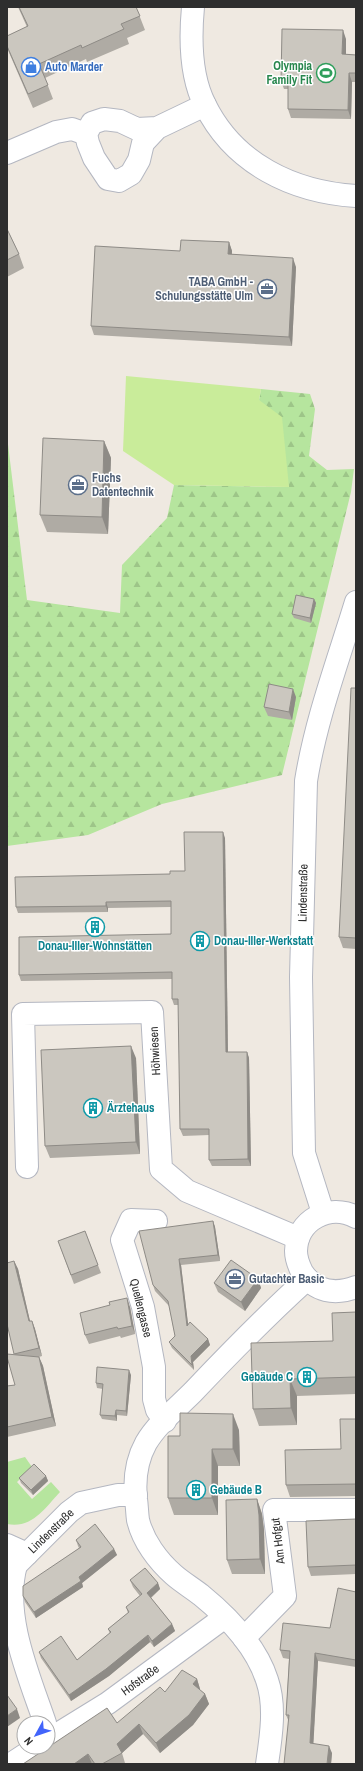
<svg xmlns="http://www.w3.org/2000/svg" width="363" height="1771" viewBox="0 0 363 1771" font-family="'Archivo Narrow',sans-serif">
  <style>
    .grass { fill: #b6e59e }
    .forest { fill: url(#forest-firs) }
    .pitch { fill: #c9ec9a }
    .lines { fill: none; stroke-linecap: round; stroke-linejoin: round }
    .minor-casing { stroke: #b4b7c1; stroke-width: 24 }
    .minor { stroke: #fff; stroke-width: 22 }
    .wall { fill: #afaba4 }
    .shaded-wall { fill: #8e8b86 }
    .building { fill: #cbc7bf; stroke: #8e8b86 }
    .labels { text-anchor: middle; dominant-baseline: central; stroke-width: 3; stroke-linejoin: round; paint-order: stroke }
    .leisure-label { font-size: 12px; font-weight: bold; fill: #27864d; stroke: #fff; text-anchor: end }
    .shop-label { font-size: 12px; font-weight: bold; fill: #366cbe; stroke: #fff; text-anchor: start }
    .service-label { font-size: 12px; font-weight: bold; fill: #4e5e75; stroke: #fff; text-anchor: start }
    .street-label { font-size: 12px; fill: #2e2e2e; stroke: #fff }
    .culture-label { font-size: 12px; font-weight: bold; fill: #0d838f; stroke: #fff; text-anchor: start }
  </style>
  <defs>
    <pattern id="forest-firs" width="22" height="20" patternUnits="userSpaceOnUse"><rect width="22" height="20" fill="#b6e59e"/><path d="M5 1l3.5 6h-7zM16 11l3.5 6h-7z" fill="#9dc588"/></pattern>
  </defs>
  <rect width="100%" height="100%" fill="#efe9e1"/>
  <!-- grass -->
  <path class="grass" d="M25 1457 32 1467 17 1482 32 1499 51 1482 60 1492C45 1508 32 1529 7 1524V1462Z"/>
  <!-- forest -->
  <path class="forest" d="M261 389 310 394 315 409 309 456 327 470 354 469 351 492 282 775 162 804 88 835 7 846V436L27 600 120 613 122 565 167 518 174 485 289 487 259 400Z"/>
  <!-- pitch -->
  <path class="pitch" d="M126 376 261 389 259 400 282 417 289 487 174 485 123 451Z"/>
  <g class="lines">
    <!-- minor casing -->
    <g class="minor-casing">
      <g id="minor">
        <path d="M193 7C190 39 190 76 205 105 234 164 293 192 356 196"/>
        <path d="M157 128 143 143 139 160 131 174 119 181 108 179 94 158 88 143 86 134 92 123 104 119 120 121 137 129 157 128 205 105"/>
        <path d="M7 153 56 132 72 129 86 134"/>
        <path d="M27 1167 23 1014 152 1012 161 1169 187 1191 298 1238"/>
        <path d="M323 1213 304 1153 301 977 306 781C316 719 338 661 356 602"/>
        <path d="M356 1217C329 1203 297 1220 296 1251 296 1258 299 1266 302 1272 315 1292 335 1295 356 1287"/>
        <path d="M156 1221 131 1220 122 1240 143 1307 154 1367V1399L157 1410 165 1421"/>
        <path d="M7 1545 27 1554"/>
        <path d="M16 1565C2 1615 29 1676 45 1723"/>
        <path d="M7 1571 16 1565 69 1512 81 1503 118 1495H136"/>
        <path d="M244 1638 285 1596 274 1510H356"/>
        <path d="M48 1740 108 1703 225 1617"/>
        <path d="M11 1764 37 1747"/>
        <path d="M267 1764C271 1737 276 1706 267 1680 256 1646 228 1617 201 1595 192 1588 182 1582 174 1575 158 1561 143 1541 138 1520 137 1513 137 1506 136 1499 134 1479 136 1461 146 1443 157 1424 177 1408 193 1392 230 1353 267 1315 307 1279"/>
      </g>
    </g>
    <!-- minor -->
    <use href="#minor" class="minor"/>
  </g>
  <!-- wall -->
  <g class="wall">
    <path d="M18 7H136L145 30 127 38 129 44 87 62 86 59 45 78 53 99 33 108 7 48V36L27 27Z"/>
    <path d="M346 39V54L356 55V82H352L351 119 291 118 288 109V89H284L281 81Z"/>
    <path d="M7 229 19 254 24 268 7 277Z"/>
    <path d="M229 242 232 251V254L296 267 292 346 94 335 91 326 180 251Z"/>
    <path d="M104 441 111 458 108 534 47 532 40 515Z"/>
    <path d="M314 599 316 603 311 623 294 618 292 614Z"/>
    <path d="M356 688V949L343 948 339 937Z"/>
    <path d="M296 697 292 720 268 716 264 707Z"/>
    <path d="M225 838 228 1052H247L249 1058 251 1166H212L209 1160V1135L183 1136 180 1129 179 1005H174L172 999V979L21 981 19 975 171 934V907L108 908V912L18 913 16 907 170 874 185 871Z"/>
    <path d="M136 1058 140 1154 50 1158 45 1146Z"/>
    <path d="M213 1221 215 1227 220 1261 181 1265 188 1324 208 1339 210 1345 193 1362 194 1370 172 1348 169 1342 175 1336 169 1306 155 1291 153 1285Z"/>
    <path d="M85 1231 101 1273 74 1284 58 1241Z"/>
    <path d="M14 1261 18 1269 30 1321H32L35 1329 42 1356 39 1357 43 1366 56 1426 7 1437V1386L15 1385Z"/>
    <path d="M258 1279 261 1288 245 1311 218 1292 214 1283Z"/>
    <path d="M130 1307 135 1334 121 1338 120 1336 89 1344 85 1335Z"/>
    <path d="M356 1312V1394L297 1396V1425L259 1426 253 1409 333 1341Z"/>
    <path d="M131 1375 127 1416 117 1415V1421L102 1419 100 1415 103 1389 97 1388 96 1383Z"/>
    <path d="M356 1419V1496L290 1497 286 1485 341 1449Z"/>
    <path d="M239 1430 240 1466H218V1515H174L168 1498 180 1436Z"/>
    <path d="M46 1476 48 1481 33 1495 21 1483 19 1478Z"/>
    <path d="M257 1499 262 1514 264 1530 265 1574H232L227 1560Z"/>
    <path d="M356 1519V1574L311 1576 308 1567Z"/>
    <path d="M76 1540 114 1549 117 1555 82 1583 83 1587 36 1618 25 1602 23 1596 79 1548 78 1546Z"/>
    <path d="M130 1580 158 1583 160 1589 151 1598 172 1624 175 1631 154 1647 150 1642 109 1676 71 1701 41 1658 39 1652 77 1660 110 1634 108 1629 128 1613 126 1607 140 1596 133 1587Z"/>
    <path d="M356 1592V1667L318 1661 313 1744 332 1753 331 1764 289 1722 286 1715 289 1659 283 1658 280 1650 330 1628Z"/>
    <path d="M197 1679 200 1689V1690L205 1694 209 1704 193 1725 160 1753 143 1734 122 1753 125 1763 123 1764H23L117 1723 165 1692Z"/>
  </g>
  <!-- shaded-wall -->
  <g class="shaded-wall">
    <path d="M343 30 346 39V63L342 54Z"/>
    <path d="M349 73 352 82 351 119 348 110Z"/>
    <path d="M229 242 232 251 231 263 228 254Z"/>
    <path d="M293 258 296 267 292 346 289 337Z"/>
    <path d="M104 441 111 458 108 534 102 517Z"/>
    <path d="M314 599 316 603 311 623 310 618Z"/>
    <path d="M293 689 296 697 292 720 289 712Z"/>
    <path d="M223 832 225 838 228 1059 226 1052Z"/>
    <path d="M106 902 108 908V912L106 906Z"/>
    <path d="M131 1046 136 1058 140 1154 136 1142Z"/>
    <path d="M247 1052 249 1058 251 1166 248 1159Z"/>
    <path d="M213 1221 215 1227 220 1261 218 1255Z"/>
    <path d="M179 1259 181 1265 189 1332 187 1326Z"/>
    <path d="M14 1261 18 1269 32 1330 29 1321Z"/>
    <path d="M258 1279 261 1288 245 1311 241 1302Z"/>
    <path d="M127 1298 130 1307 135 1334 132 1326Z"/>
    <path d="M32 1321 35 1329 42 1356 39 1348Z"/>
    <path d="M208 1339 210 1345 193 1362 194 1370 192 1365 191 1356Z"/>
    <path d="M39 1357 43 1366 56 1426 52 1417Z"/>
    <path d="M129 1370 131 1375 127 1416 126 1411Z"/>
    <path d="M290 1379 297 1396V1425L291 1408Z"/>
    <path d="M116 1410 117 1415V1421L115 1416Z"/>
    <path d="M233 1414 239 1430 240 1466 233 1449Z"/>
    <path d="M212 1449 218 1466V1515L212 1498Z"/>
    <path d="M46 1476 48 1481 33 1495 31 1490Z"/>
    <path d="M257 1499 262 1514 264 1530 265 1574 260 1559Z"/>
    <path d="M114 1549 117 1555 82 1583 83 1587 36 1618 34 1612 79 1577Z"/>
    <path d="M158 1583 160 1589 149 1599 147 1593Z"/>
    <path d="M172 1624 175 1631 154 1647 152 1641Z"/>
    <path d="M148 1635 150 1642 109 1676 71 1701 69 1695Z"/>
    <path d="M315 1653 318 1661 313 1751 310 1743Z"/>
    <path d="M197 1679 200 1689 197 1695 193 1684Z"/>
    <path d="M205 1694 209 1704 193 1725 160 1753 156 1743Z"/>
    <path d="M17 1709 20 1718 7 1727V1716Z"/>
    <path d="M139 1724 143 1734 122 1753 117 1744Z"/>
    <path d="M329 1746 332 1753 331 1764H327Z"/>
    <path d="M88 1754 92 1764H74Z"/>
  </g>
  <!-- building -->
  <g class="building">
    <path d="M19 7H136L140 16 121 24 124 29 82 48 81 45 39 64 48 85 28 94 7 46V36L28 26Z"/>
    <path d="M282 29 343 30 342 54 356 55V73H349L348 110 288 109V81H281Z"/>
    <path d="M7 229 19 254 7 260Z"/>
    <path d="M181 240 229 242 228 254 293 258 289 337 91 326 95 246 180 251Z"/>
    <path d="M43 438 104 441 102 517 40 515Z"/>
    <path d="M296 595 314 599 310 618 292 614Z"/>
    <path d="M269 684 293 689 289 712 264 707Z"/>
    <path d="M351 688H356V938L339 937Z"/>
    <path d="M184 832H223L226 1052H247L248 1159 209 1160V1129H180L178 999H172V972L19 975V937L171 934V901L106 902V906L16 907 15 877 170 874V871H185Z"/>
    <path d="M131 1046 136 1142 45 1146 41 1050Z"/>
    <path d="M213 1221 218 1255 179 1259 187 1326 190 1322 208 1339 191 1356 192 1365 169 1342 175 1336 168 1301 153 1285 139 1231Z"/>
    <path d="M85 1231 98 1265 71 1275 58 1241Z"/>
    <path d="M231 1260 258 1279 241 1302 214 1283Z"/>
    <path d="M14 1261 29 1321H32L39 1348 14 1354 7 1324V1263Z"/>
    <path d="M127 1298 132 1326 118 1329 117 1327 85 1335 80 1313 110 1305 109 1302Z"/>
    <path d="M356 1312V1377L290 1379 291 1408 253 1409 251 1343 333 1341 332 1313Z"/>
    <path d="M7 1354 39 1357 52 1417 7 1427V1386L15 1385 7 1357Z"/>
    <path d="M97 1367 129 1370 126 1411 116 1410 115 1416 100 1415 103 1384 96 1383Z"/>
    <path d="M180 1413 233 1414V1449H212V1498H168V1436H180Z"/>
    <path d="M340 1419H356V1484L286 1485 285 1450 341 1449Z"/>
    <path d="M34 1464 46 1476 31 1490 19 1478Z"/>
    <path d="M257 1499 259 1515 260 1559 227 1560 226 1500Z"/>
    <path d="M356 1519V1565L308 1567 306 1521Z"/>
    <path d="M95 1524 114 1549 79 1577 81 1581 34 1612 23 1596V1586L81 1547 76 1540Z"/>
    <path d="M145 1568 158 1583 147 1593 172 1624 152 1641 148 1635 106 1669 69 1695 39 1652 61 1636 77 1660 111 1632 108 1629 129 1612 126 1607 142 1594 130 1580Z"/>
    <path d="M338 1588 356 1592V1660L315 1653 310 1743 329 1746 327 1764H284L289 1715H286L290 1651 280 1650 283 1623 330 1628Z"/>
    <path d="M182 1670 197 1679 193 1684 205 1694 189 1715 156 1743 139 1724 117 1744 122 1753 102 1764H95L88 1754 74 1764H23L107 1708 117 1723 160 1687 165 1692Z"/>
    <path d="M7 1695 17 1709 7 1716Z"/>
  </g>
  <!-- icons -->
  <defs>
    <g id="shop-ring" transform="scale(1)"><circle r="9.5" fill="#fff" stroke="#3f7fe0" stroke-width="1.5"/><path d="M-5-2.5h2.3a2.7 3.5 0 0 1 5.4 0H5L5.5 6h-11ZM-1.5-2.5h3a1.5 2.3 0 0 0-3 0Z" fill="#3f7fe0"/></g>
    <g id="stadium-ring" transform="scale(1)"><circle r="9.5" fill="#fff" stroke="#2e9e5b" stroke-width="1.5"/><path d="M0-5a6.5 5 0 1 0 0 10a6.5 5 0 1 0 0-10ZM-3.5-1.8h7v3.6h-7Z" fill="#2e9e5b"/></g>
    <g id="office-ring" transform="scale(1)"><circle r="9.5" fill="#fff" stroke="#5c6f8a" stroke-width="1.5"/><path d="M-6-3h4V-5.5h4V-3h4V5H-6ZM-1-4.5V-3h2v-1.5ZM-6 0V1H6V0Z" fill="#5c6f8a"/></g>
    <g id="building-ring" transform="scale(1)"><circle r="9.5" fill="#fff" stroke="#0f9aa8" stroke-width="1.5"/><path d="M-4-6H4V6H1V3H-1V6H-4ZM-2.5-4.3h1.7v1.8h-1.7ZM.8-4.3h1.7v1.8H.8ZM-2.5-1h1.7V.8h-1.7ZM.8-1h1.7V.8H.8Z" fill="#0f9aa8"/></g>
  </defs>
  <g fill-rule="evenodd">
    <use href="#shop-ring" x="31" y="67"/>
    <use href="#stadium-ring" x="326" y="73"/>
    <use href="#office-ring" x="267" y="289"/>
    <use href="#office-ring" x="78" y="485"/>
    <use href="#building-ring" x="95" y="927"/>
    <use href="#building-ring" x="200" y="941"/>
    <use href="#building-ring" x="93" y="1108"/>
    <use href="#office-ring" x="235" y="1279"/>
    <use href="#building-ring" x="307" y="1377"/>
    <use href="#building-ring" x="196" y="1490"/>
  </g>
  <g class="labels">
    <!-- leisure labels -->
    <g class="leisure-label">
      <text x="312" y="66">Olympia<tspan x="312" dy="14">Family Fit</tspan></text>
    </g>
    <!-- shop labels -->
    <g class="shop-label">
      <text x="45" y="67">Auto Marder</text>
    </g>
    <!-- service labels -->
    <g class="service-label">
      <text x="253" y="282" text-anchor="end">TABA GmbH -<tspan x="253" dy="14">Schulungsstätte Ulm</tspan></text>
      <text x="92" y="478">Fuchs<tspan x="92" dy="14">Datentechnik</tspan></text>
      <text x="249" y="1279">Gutachter Basic</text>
    </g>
    <!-- street labels -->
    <g class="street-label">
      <text transform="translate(303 893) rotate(-89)">Lindenstraße</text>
      <text transform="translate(155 1051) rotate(-93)">Höhwiesen</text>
      <text transform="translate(141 1308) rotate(76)">Quellengasse</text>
      <text transform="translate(51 1531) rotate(-44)">Lindenstraße</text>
      <text transform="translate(278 1541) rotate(-97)">Am Hofgut</text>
      <text transform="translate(140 1680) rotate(-36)">Hofstraße</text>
    </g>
    <!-- culture labels -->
    <g class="culture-label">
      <text x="214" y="941">Donau-Iller-Werkstatt</text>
      <text x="95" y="946" text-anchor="middle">Donau-Iller-Wohnstätten</text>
      <text x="107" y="1108">Ärztehaus</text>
      <text x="293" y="1377" text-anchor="end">Gebäude C</text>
      <text x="210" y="1490">Gebäude B</text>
    </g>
  </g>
  <!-- border -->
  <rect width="363" height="1771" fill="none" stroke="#2e2e2e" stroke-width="16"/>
  <!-- north arrow -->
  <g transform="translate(36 1735) rotate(230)"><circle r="19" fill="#ffffff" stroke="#ababab"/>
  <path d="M0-3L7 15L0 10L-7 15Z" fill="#4264fb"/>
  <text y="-6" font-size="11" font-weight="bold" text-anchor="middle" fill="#2e2e2e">N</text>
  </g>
</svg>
